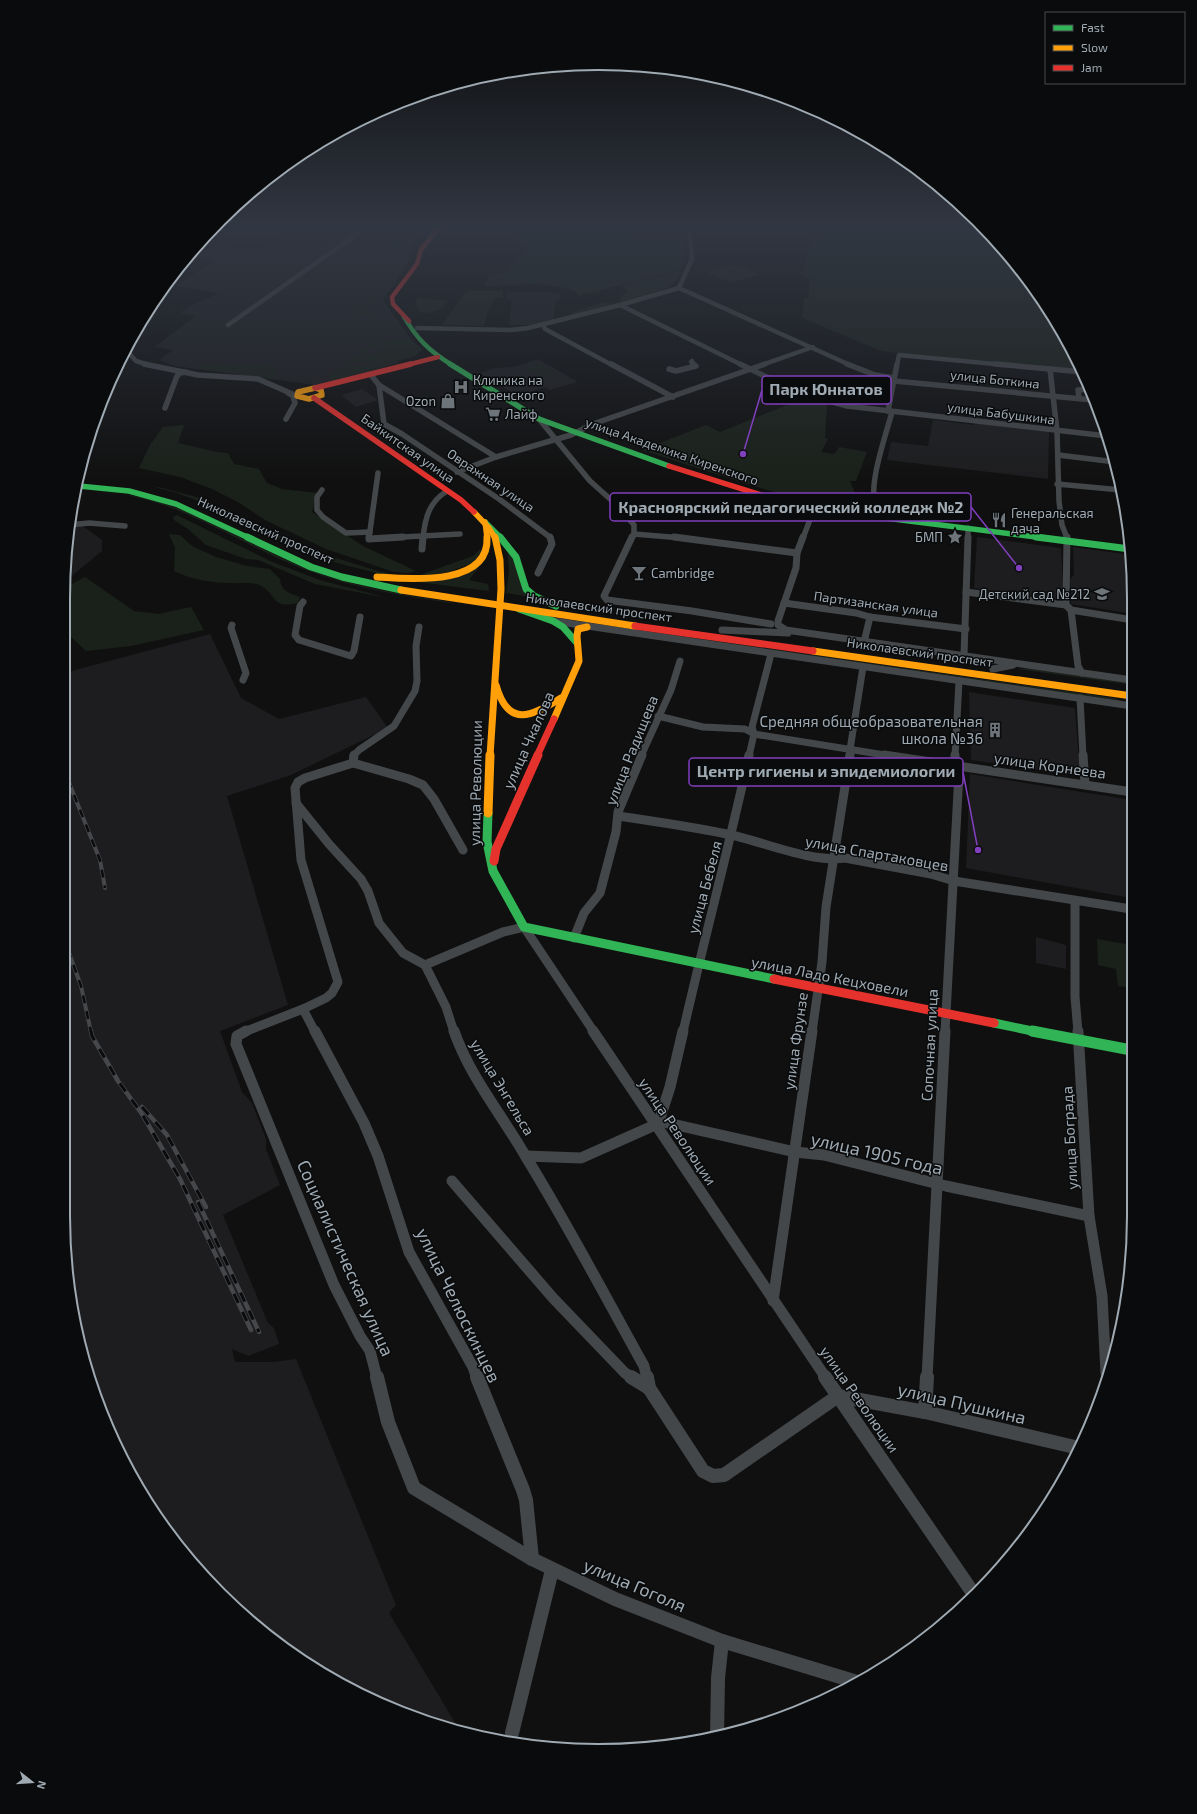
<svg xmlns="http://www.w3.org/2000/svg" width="1197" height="1814" viewBox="0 0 1197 1814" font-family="'Exo 2',sans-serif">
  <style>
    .built { fill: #1d1d1f }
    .green { fill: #1a211a }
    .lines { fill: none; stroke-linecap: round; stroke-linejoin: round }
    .street-far5 { stroke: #444749; stroke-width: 4.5 }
    .street-far4 { stroke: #444749; stroke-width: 5.5 }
    .street-far3 { stroke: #444749; stroke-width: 7 }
    .street-far2 { stroke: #444749; stroke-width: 9 }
    .street-far1 { stroke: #444749; stroke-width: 11 }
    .street { stroke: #444749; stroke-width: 14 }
    .fast-far4 { stroke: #30b455; stroke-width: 4.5 }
    .fast-far3 { stroke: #30b455; stroke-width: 5.5 }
    .fast-far2 { stroke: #30b455; stroke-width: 7 }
    .fast-far1 { stroke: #30b455; stroke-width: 9 }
    .fast { stroke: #30b455; stroke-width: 11 }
    .slow-far2 { stroke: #ff9f0a; stroke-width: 5.5 }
    .slow-far1 { stroke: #ff9f0a; stroke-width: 7 }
    .slow { stroke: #ff9f0a; stroke-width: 9 }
    .jam-far3 { stroke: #e5322d; stroke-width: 4.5 }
    .jam-far2 { stroke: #e5322d; stroke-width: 5.5 }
    .jam-far1 { stroke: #e5322d; stroke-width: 7 }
    .jam { stroke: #e5322d; stroke-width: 9 }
    .rail-far1-casing { stroke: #45474a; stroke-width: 4 }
    .rail-casing { stroke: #45474a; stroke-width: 4.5 }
    .rail-far1 { stroke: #0a0b0c; stroke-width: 2.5; stroke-dasharray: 8; stroke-linecap: butt }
    .rail { stroke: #0a0b0c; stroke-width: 3; stroke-dasharray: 10; stroke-linecap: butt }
    .labels { text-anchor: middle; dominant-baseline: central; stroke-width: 3; stroke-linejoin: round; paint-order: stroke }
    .far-street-label { font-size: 13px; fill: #9faab3; stroke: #0a0b0c }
    .far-poi-label { font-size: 13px; fill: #9faab3; stroke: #0a0b0c; text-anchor: start }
    .poi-label { font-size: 15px; fill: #9faab3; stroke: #0a0b0c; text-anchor: end }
    .street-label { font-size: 15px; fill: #9faab3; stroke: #0a0b0c }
    .near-street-label { font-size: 18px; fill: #9faab3; stroke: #0a0b0c }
    .rim { fill: none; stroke: #9faab3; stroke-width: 2 }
    .leader { fill: none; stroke: #803fbd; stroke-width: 1.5 }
    .callout-dot { fill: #803fbd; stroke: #0a0b0c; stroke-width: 1.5 }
    .callout { fill: #0a0b0c; stroke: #803fbd; stroke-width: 1.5 }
    .callout-label { font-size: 16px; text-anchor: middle; font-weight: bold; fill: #9faab3 }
  </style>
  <rect width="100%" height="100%" fill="#101010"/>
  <!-- built -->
  <g class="built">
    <path d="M291 227H420L423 231 412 245 409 262 383 300 410 338 422 350 414 357 398 361V363L323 385H315L174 366 159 360 173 350 154 347 196 316 180 313 191 305 208 299 218 293 175 286 216 260 194 257 213 246 263 251 286 236 279 235Z"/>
    <path d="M738 265 759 275 731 283 706 272 726 266Z"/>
    <path d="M507 292H549L560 294V298L556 300 553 320 529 325H509L512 300 506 299Z"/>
    <path d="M538 359 578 382 550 390 545 387 518 396 479 373 495 368 514 367Z"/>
    <path d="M362 389 378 400 356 407 341 395Z"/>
    <path d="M933 420 974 425 975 423 1049 432 1048 479 887 460 891 442 928 446Z"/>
    <path d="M83 526 102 540V551L68 579V527Z"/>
    <path d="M977 537 1061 548 1064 601 974 588Z"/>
    <path d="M1073 547 1131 555 1133 564V614L1071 604 1070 579 1074 575Z"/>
    <path d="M210 634 241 698 279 719 366 697 388 728 291 775 227 796 288 1005 220 1031 242 1092 252 1103 266 1139V1149L280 1185 223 1215 268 1323 274 1328 279 1344 248 1356 232 1349 235 1362H273L296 1359 396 1605 389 1613 459 1729 426 1723 331 1679 272 1640 196 1569 153 1513 91 1387 68 1286V672Z"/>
    <path d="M969 692 1075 708 1080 776 971 760Z"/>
    <path d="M970 774 1132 800 1131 898 966 868Z"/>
    <path d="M1036 937 1066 945V969L1036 963Z"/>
  </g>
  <!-- green -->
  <g class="green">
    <path d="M525 227H630L632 239 684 238 685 259 680 270 578 296 577 293C552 280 512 286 484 286L490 274 504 273 532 245 511 242Z"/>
    <path d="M831 227H980L1023 272 1079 362 1082 370 932 357 881 351 802 318 804 298H809V279L801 274 812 241Z"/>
    <path d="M395 236 413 238 400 248 382 247Z"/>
    <path d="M680 271 682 272 670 287 622 302 620 301 621 296 628 291 620 286Z"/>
    <path d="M466 291H503V297L495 298 488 310 484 326 442 325Z"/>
    <path d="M418 298 448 301 439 310H435L431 313 419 312 415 302Z"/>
    <path d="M366 301 374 302 364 311 372 312 371 317 359 315 355 311Z"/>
    <path d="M605 302 614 304 573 315 570 314 581 309Z"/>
    <path d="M398 338 410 339 422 349 413 357 394 361 346 363 351 359 382 352V346L370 349 369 353 354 357 368 345 385 343 386 340Z"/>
    <path d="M207 362 242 366 246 364 272 367 278 371 273 379 198 368Z"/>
    <path d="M395 363 335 380H332L329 376 343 366Z"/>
    <path d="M539 364H542L558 373 541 377 528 369 527 368Z"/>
    <path d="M804 398 827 404 825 438 828 439 821 452 834 454 839 447 867 452 856 481H850L857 498 855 509 806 502 703 470 642 450 706 425 720 432Z"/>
    <path d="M184 425 178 443 217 452 228 453 234 464 259 469 267 483 282 489 317 493 312 512 363 546 416 571 407 573 394 572 326 549 265 520 238 502 212 489 180 477 139 468 150 445 163 427Z"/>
    <path d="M151 486 163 488 203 499 313 551 378 571 401 576H417L473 556 480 549 483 550 473 563 443 574 426 578 384 575 337 563 311 554 204 503 174 492Z"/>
    <path d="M92 493C116 493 139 495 162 503 219 521 269 557 326 576 352 584 379 590 406 595 423 598 440 599 457 604 405 596 355 589 306 570 237 545 153 480 77 495Z"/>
    <path d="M177 515 270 561 320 580 388 598 315 584 258 560 246 559 206 545 188 529 174 520 173 517Z"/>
    <path d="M169 534 180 535 192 546 216 557 247 566 270 569 280 579C281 591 289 593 300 597L298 603C269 610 278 592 257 584 250 582 239 584 232 583 213 583 192 580 174 571L175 548Z"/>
    <path d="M507 547 517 562 522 589 530 597 506 593 509 571Z"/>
    <path d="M487 557 469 580 488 584 489 591 418 582C441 572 469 577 487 557Z"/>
    <path d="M85 577 134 611 158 614 191 607 204 630 131 646 86 651 68 634V586Z"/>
    <path d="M555 618 1115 698 1123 702 561 620Z"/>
    <path d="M1030 668 1132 682V685L1018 669Z"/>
    <path d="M1097 939 1131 945V988L1118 986 1116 969 1098 965Z"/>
  </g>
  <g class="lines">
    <!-- street-far5 -->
    <g class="street-far5">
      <path d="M403 227 436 230"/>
      <path d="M679 288 850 365"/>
      <path d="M620 305 742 365"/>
      <path d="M228 325 367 227"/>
      <path d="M543 325 545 329 612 365"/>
      <path d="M417 328 511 330 528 328 620 305 679 288 692 259 690 235 692 227"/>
      <path d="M127 351 136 361 149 365"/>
      <path d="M692 361 691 362 695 365"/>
      <path d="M762 365 813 347"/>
      <path d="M897 365 899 355 1005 365"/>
    </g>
    <!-- street-far4 -->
    <g class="street-far4">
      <path d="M144 364 198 375 258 379 297 396"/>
      <path d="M611 364 673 397"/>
      <path d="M740 364 797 392 847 406 1107 436"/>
      <path d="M847 364 875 375 894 378"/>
      <path d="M995 364 1083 372"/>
      <path d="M669 369 676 371 696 366 693 364"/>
      <path d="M1050 369 1057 431 1059 501 1062 525 1067 538"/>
      <path d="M371 375 379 385 384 424 402 434 499 499 551 538"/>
      <path d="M894 381 1093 400"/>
      <path d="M379 385 496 457"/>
      <path d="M1079 398 1078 390 1089 389"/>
      <path d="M165 408 177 376 180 373 186 372"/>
      <path d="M888 411 897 364"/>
      <path d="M286 419 295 403 293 396 288 393"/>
      <path d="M539 419 590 481 619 507 634 525V534L632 538"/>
      <path d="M1058 455 1116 462"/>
      <path d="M457 472 496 457 571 435 593 424 765 364"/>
      <path d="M1057 484 1121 490"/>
      <path d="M322 490 317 497V510L323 517 346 533 370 532"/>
      <path d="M882 518 891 510 876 504C867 488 887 431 892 412"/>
      <path d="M69 525 89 523 125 526"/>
      <path d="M634 534 682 538"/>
      <path d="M369 538 378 473"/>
      <path d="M384 538 460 534"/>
      <path d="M423 538C425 518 429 502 447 491"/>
      <path d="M803 538 814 509"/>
      <path d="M968 538V528"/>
    </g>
    <!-- street-far3 -->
    <g class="street-far3">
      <path d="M369 537V539L403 537"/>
      <path d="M632 537 604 596 607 600 692 611 771 624"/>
      <path d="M674 537 797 553"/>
      <path d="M803 537 797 553 796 568 778 621V625L786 630 1132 680"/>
      <path d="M1067 537 1066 605 1071 610 1078 666 1082 673"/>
      <path d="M422 549 423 537"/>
      <path d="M538 573 552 544 550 537"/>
      <path d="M966 592 1066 605 1071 610 1133 620"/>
      <path d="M303 602 300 606 295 635 299 640 351 656 354 651 360 617"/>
      <path d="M784 603 856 613 870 617 966 629"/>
      <path d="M553 621 1132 706"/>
      <path d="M232 625 231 628 246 673 243 680"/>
      <path d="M722 630 788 633"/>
      <path d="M864 642 870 617"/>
      <path d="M964 655 968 537"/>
      <path d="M993 669 1013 665"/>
      <path d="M1080 698 1083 756"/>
      <path d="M658 716 703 727 745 729 754 734 891 756"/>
      <path d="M353 756 359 750 394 726 415 691 417 681 416 646 419 627"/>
      <path d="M641 756 671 690 680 661"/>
      <path d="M749 756 754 734 752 727 771 654"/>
      <path d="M849 756 863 667"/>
      <path d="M955 756 959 681"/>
    </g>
    <!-- street-far2 -->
    <g class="street-far2">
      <path d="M884 755 1132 792"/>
      <path d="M1083 755 1085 784"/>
      <path d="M353 763 354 755"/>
      <path d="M296 803 329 844 361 879 368 891 379 923 403 953 425 965 446 1007 454 1032"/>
      <path d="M619 816C656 822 695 827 731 835 764 842 812 863 845 858L931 874 954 881 1131 909"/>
      <path d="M1075 901V997L1078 1032"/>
      <path d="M574 938 584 913 600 893 616 832 618 812 642 755"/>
      <path d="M425 965 503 932 524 927 594 1032"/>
      <path d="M303 1009 315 1032"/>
      <path d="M244 1032 303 1009 326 998 332 993 338 982 301 860 295 788 298 782 305 778 353 763 409 779 423 785 434 799 463 850"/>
      <path d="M683 1032C704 939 729 848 749 755"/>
      <path d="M812 1032 822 962 826 907 850 755"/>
      <path d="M945 1032 959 773 955 766V755"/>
    </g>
    <!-- street-far1 -->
    <g class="street-far1">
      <path d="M246 1031 237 1036 236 1044 334 1285 360 1336 370 1351 377 1378"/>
      <path d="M315 1031 364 1123 378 1156 409 1252 473 1367 477 1378"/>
      <path d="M454 1031C470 1077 502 1115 526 1157 568 1225 605 1296 644 1366L647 1378"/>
      <path d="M593 1031 826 1378"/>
      <path d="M1078 1031 1089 1216 1102 1296 1106 1373"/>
      <path d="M659 1121 795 1152 824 1155 946 1186 1089 1216"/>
      <path d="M526 1156 581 1158 655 1125 659 1121 670 1087 683 1031"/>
      <path d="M452 1181 553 1298 625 1373 633 1378"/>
      <path d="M773 1301 812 1031"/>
      <path d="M927 1378 945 1031"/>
    </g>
    <!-- street -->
    <g class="street">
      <path d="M377 1377 388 1422 414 1488 532 1559 615 1599 722 1641 857 1682"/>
      <path d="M477 1377 523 1490 526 1500 532 1559"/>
      <path d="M631 1377 649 1388"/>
      <path d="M647 1377 649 1388 703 1471 713 1476 724 1475 838 1396 925 1412 1079 1448"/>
      <path d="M825 1377 973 1593"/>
      <path d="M925 1412 927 1377"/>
      <path d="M512 1733 552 1570"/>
      <path d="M717 1737 718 1678 722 1641"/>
    </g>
    <!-- fast-far4 -->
    <path class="fast-far4" d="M403 315C416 338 429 351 452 365"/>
    <!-- fast-far3 -->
    <g class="fast-far3">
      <path d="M450 364 539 419 669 466"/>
      <path d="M79 486 129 491 176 504 249 538"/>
      <path d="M822 510 1044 538"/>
      <path d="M485 522 501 538"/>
    </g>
    <!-- fast-far2 -->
    <g class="fast-far2">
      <path d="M247 537 311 567 342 577 401 590"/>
      <path d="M500 537 516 557 526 589 534 596 556 606"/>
      <path d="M1036 537 1130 549"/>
      <path d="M519 609 553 621 563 627 577 643"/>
    </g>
    <!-- fast-far1 -->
    <g class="fast-far1">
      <path d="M488 813 487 842 493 871 524 927 774 979"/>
      <path d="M994 1023 1037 1032"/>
    </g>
    <!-- fast -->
    <path class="fast" d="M1032 1031 1131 1050"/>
    <!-- slow-far2 -->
    <g class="slow-far2">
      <path d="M315 388 321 390 322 395 309 399 297 396 298 392Z"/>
      <path d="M474 512 489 528 495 538"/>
      <path d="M485 522 487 538"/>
    </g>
    <!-- slow-far1 -->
    <g class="slow-far1">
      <path d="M377 577C409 579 490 587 487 537"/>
      <path d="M401 590 635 626"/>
      <path d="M813 651 1132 696"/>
      <path d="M496 685C508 728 531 717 561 698"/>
      <path d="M554 719 579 661 577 636 578 629 587 627"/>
      <path d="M490 756 501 589 500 560 495 537"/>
    </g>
    <!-- slow -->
    <path class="slow" d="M488 813 490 755"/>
    <!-- jam-far3 -->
    <g class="jam-far3">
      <path d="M409 321 393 304 392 297 417 264 421 250 439 227"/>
      <path d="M407 365 438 357"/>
    </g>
    <!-- jam-far2 -->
    <g class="jam-far2">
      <path d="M315 388 411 364"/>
      <path d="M314 398 461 500 474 512"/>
      <path d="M669 466 793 505 822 510"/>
    </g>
    <!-- jam-far1 -->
    <g class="jam-far1">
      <path d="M635 626 813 651"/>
      <path d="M537 756 554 719"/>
    </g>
    <!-- jam -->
    <g class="jam">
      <path d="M494 861 496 849 538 755"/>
      <path d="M774 979 994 1023"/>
    </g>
    <!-- rail-far1 casing -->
    <g class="rail-far1-casing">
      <g id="rail-far1">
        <path d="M68 780 100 860 105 888"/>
        <path d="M68 950 81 986 91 1032"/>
      </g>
    </g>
    <!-- rail casing -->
    <g class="rail-casing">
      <g id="rail">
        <path d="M91 1031 92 1036 118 1081 142 1114 180 1179 251 1330"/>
        <path d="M142 1107 167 1135 206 1207"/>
        <path d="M198 1202 259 1332"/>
      </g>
    </g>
    <!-- rail-far1 -->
    <use href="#rail-far1" class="rail-far1"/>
    <!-- rail -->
    <use href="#rail" class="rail"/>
  </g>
  <!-- sky -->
  <linearGradient id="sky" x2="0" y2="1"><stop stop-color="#090909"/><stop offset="0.47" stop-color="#313742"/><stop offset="1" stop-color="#313742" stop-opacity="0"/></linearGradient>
  <rect width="1197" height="481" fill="url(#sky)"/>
  <!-- icons -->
  <defs>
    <g id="hospital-bare" transform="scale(1.2)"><path d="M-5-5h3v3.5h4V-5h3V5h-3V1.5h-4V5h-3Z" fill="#6d747a" stroke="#0a0b0c" stroke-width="2.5" paint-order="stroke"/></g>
    <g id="shop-bare" transform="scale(1.2)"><path d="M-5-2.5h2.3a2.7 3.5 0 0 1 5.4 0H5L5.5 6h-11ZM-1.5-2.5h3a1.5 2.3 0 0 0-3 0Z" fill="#6d747a" stroke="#0a0b0c" stroke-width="2.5" paint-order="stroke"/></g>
    <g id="supermarket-bare" transform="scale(1.2)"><path d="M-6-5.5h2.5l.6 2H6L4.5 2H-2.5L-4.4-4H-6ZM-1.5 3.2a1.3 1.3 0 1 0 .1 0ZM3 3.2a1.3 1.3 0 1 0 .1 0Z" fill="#6d747a" stroke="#0a0b0c" stroke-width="2.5" paint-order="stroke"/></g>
    <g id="restaurant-bare" transform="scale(1.2)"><path d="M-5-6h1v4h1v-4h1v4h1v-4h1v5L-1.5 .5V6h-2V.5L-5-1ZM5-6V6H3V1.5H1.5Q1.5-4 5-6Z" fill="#6d747a" stroke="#0a0b0c" stroke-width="2.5" paint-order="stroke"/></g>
    <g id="sight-bare" transform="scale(1.2)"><path d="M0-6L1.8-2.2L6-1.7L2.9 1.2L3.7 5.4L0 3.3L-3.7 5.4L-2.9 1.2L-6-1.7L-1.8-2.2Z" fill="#6d747a" stroke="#0a0b0c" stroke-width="2.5" paint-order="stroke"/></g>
    <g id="bar-bare" transform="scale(1.2)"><path d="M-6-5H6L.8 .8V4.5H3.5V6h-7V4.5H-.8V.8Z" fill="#6d747a" stroke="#0a0b0c" stroke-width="2.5" paint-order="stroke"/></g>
    <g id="school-bare" transform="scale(1.2)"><path d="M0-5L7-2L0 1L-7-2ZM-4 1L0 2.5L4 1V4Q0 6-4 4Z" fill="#6d747a" stroke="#0a0b0c" stroke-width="2.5" paint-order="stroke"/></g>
    <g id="building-bare" transform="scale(1.2)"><path d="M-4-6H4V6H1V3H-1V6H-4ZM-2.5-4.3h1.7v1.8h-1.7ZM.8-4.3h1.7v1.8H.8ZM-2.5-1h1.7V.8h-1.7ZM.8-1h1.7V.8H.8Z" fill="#6d747a" stroke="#0a0b0c" stroke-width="2.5" paint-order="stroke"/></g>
  </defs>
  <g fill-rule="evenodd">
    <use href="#hospital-bare" x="461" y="387"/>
    <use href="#shop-bare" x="448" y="401"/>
    <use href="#supermarket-bare" x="493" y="414"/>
    <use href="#restaurant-bare" x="999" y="520"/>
    <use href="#sight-bare" x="955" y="537"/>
    <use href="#bar-bare" x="639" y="573"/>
    <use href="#school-bare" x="1102" y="594"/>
    <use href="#building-bare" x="995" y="730"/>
  </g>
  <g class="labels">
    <!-- far-street labels -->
    <g class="far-street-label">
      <text transform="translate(995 379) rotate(6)">улица Боткина</text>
      <text transform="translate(1001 413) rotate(7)">улица Бабушкина</text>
      <text transform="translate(408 448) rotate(35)">Байкитская улица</text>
      <text transform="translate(672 451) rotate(19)">улица Академика Киренского</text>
      <text transform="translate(491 480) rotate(34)">Овражная улица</text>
      <text transform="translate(266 530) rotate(24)">Николаевский проспект</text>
      <text transform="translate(876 604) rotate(8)">Партизанская улица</text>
      <text transform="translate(599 607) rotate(8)">Николаевский проспект</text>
      <text transform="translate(920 652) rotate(8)">Николаевский проспект</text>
    </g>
    <!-- far-poi labels -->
    <g class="far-poi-label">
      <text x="473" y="380">Клиника на<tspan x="473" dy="15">Киренского</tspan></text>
      <text x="436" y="401" text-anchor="end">Ozon</text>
      <text x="505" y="414">Лайф</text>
      <text x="1011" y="513">Генеральская<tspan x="1011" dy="15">дача</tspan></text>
      <text x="943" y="537" text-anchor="end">БМП</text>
      <text x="651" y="573">Cambridge</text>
      <text x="1090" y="594" text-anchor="end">Детский сад №212</text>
    </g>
    <!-- poi labels -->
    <g class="poi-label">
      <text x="983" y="721">Средняя общеобразовательная<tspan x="983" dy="17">школа №36</tspan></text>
    </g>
    <!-- street labels -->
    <g class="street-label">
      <text transform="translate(528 740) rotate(-66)">улица Чкалова</text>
      <text transform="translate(631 750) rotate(-68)">улица Радищева</text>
      <text transform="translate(1050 765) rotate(8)">улица Корнеева</text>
      <text transform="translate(475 783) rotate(-89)">улица Революции</text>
      <text transform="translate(877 853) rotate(10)">улица Спартаковцев</text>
      <text transform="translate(704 887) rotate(-75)">улица Бебеля</text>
      <text transform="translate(830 976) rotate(11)">улица Ладо Кецховели</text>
      <text transform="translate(795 1041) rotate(-82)">улица Фрунзе</text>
      <text transform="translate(929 1045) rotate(-87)">Сопочная улица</text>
      <text transform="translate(503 1087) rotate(59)">улица Энгельса</text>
      <text transform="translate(678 1131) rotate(56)">улица Революции</text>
      <text transform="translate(1069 1138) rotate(-93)">улица Бограда</text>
      <text transform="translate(860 1399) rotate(55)">улица Революции</text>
    </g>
    <!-- near-street labels -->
    <g class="near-street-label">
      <text transform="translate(877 1153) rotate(13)">улица 1905 года</text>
      <text transform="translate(346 1258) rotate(66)">Социалистическая улица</text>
      <text transform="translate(459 1305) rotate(64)">улица Челюскинцев</text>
      <text transform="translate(962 1403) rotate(13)">улица Пушкина</text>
      <text transform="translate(635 1585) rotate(23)">улица Гоголя</text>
    </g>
  </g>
  <!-- crop -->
  <path d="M0 0H1197V1814H0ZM598 70H599A528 528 0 0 1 1127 598V1216A528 528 0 0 1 599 1744H598A528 528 0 0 1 70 1216V598A528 528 0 0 1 598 70Z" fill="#0a0b0c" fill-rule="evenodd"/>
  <path class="rim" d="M598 70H599A528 528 0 0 1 1127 598V1216A528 528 0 0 1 599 1744H598A528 528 0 0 1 70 1216V598A528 528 0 0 1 598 70Z"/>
  <!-- callouts -->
  <path class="leader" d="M743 454L762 390M1019 568L971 507M978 850L963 772"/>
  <g class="callout-dot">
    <circle cx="743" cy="454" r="4"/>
    <circle cx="1019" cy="568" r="4"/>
    <circle cx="978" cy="850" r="4"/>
  </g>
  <g class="callout">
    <rect x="762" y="376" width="129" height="28" rx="4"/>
    <rect x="610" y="493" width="361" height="28" rx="4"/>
    <rect x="689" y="758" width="274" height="28" rx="4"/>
  </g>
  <g class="callout-label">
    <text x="826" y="395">Парк Юннатов</text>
    <text x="791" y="513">Красноярский педагогический колледж №2</text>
    <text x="826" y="777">Центр гигиены и эпидемиологии</text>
  </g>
  <!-- legend -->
  <rect x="1045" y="12" width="140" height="72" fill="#0a0b0c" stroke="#464b4f"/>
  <rect x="1053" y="25" width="20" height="6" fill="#30b455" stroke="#464b4f"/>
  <text x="1081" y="32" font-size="12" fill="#9faab3">Fast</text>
  <rect x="1053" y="45" width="20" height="6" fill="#ff9f0a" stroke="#464b4f"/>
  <text x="1081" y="52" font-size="12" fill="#9faab3">Slow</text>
  <rect x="1053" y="65" width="20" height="6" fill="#e5322d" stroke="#464b4f"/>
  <text x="1081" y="72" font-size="12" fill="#9faab3">Jam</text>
  <!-- north arrow -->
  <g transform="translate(32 1782) rotate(107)" stroke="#0a0b0c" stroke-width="3" paint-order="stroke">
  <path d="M0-3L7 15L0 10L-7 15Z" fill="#9faab3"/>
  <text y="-6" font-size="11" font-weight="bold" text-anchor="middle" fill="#9faab3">N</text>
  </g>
</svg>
